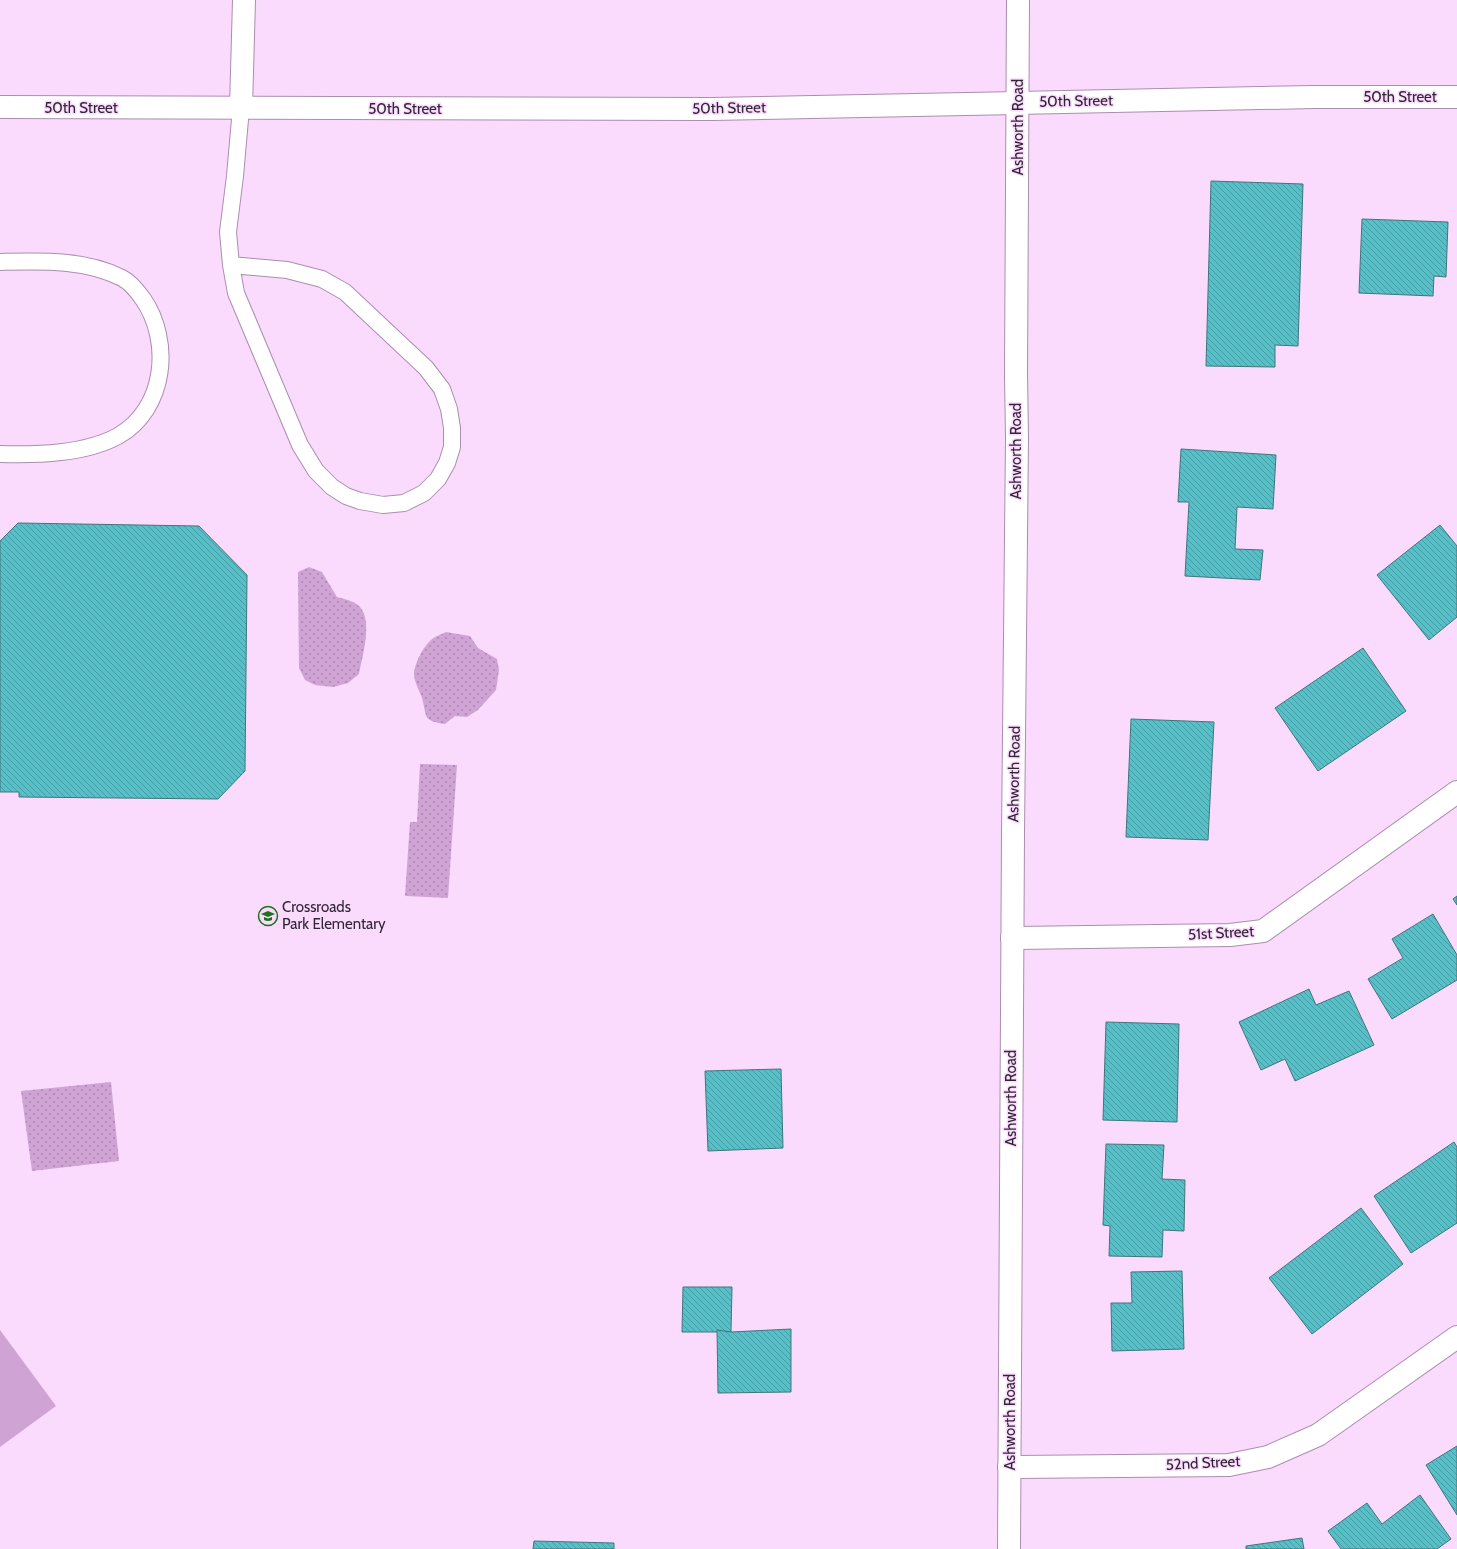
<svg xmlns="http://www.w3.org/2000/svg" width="1457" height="1549" viewBox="0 0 1457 1549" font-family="Cabin,sans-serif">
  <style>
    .green { fill: url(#green-dots) }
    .pitch { fill: #cfa4d5 }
    .building { fill: url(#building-back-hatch); stroke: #3f767a }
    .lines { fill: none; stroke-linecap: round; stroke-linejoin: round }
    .lane-casing { stroke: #ab8dae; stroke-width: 18 }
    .street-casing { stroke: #ab8dae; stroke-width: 24 }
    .secondary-casing { stroke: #ab8dae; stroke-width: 24 }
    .lane { stroke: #fff; stroke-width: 16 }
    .street { stroke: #fff; stroke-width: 22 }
    .secondary { stroke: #fff; stroke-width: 22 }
    .labels { text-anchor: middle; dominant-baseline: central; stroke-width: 3; stroke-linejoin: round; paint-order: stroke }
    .street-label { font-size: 15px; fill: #302532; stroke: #fadbfe }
    .poi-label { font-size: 15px; fill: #302532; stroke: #fadbfe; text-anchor: start }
  </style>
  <defs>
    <pattern id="green-dots" width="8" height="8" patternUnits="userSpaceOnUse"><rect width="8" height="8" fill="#cfa4d5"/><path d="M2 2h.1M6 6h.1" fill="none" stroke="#a885ad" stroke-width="1.8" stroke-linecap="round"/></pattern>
    <pattern id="building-back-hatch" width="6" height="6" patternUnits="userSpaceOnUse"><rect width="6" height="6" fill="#56c0c9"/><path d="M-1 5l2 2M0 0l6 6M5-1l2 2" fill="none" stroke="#489ca4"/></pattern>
  </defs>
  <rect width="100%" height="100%" fill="#fadbfe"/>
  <!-- green -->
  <g class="green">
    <path d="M309 567 322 572 337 597C344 599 355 601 360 607 373 621 362 658 359 674L348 683 333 687 315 685 305 680 299 668 298 572Z"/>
    <path d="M446 632 470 636 478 648 497 659 499 670 496 690 478 710 467 717 455 716 445 724C422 721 427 716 422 698 420 691 414 682 414 674 415 662 424 644 435 637 438 635 443 634 446 632Z"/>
    <path d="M420 764 457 765 448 898 405 896 410 822H417Z"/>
    <path d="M111 1082 119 1161 32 1171 21 1091Z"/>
  </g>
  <!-- pitch -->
  <path class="pitch" d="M0 1330 56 1406 0 1447Z"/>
  <!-- building -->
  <g class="building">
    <path d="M1211 181 1303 184 1298 346 1275 345V367L1206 366Z"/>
    <path d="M1362 219 1448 222 1446 277 1434 276 1433 296 1359 293Z"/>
    <path d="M1181 449 1276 455 1273 509 1237 507 1235 549 1263 550 1260 580 1185 576 1189 502H1178Z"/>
    <path d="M18 523 199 526 247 575 245 771 218 799 19 797V792H0V541Z"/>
    <path d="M1440 525 1457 546V617L1429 640 1377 575Z"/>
    <path d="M1363 648 1406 711 1318 771 1275 708Z"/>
    <path d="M1131 719 1214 722 1208 840 1126 837Z"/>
    <path d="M1457 896V905L1453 899Z"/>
    <path d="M1433 914 1457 955V980L1392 1019 1368 979 1403 958 1392 939Z"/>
    <path d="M1309 989 1316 1005 1349 991 1374 1045 1295 1081 1285 1059 1261 1070 1239 1022Z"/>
    <path d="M1106 1022 1179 1024 1177 1122 1103 1120Z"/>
    <path d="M781 1069 783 1148 708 1151 705 1071Z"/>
    <path d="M1454 1142 1457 1147V1223L1411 1253 1374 1196Z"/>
    <path d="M1106 1144 1164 1145 1162 1179 1185 1180 1184 1231 1163 1230 1162 1257 1109 1256 1110 1226 1103 1225Z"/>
    <path d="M1361 1208 1403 1264 1312 1334 1269 1278Z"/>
    <path d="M1182 1271 1184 1349 1112 1351 1111 1303H1132L1131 1272Z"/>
    <path d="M683 1287H732L731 1332H682Z"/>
    <path d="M791 1329V1392L718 1393 717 1330 731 1332Z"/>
    <path d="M1457 1446V1515L1426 1465Z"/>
    <path d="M1420 1495 1451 1539 1437 1549H1341L1328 1531 1367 1503 1382 1524Z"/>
    <path d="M1302 1538 1304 1549H1246V1546Z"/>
    <path d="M534 1541 614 1543V1549H533Z"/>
  </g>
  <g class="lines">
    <!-- lane casing -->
    <g class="lane-casing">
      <g id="lane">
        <path d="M0 262C41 261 85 259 122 278 130 282 138 292 143 299 172 341 166 409 118 436 85 454 38 455 0 454"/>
        <path d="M231 265 287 270 322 279 345 292 426 368 442 389 449 409 452 428V447L447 463 438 479 424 493 404 503 383 505 360 501 346 496 332 487 316 471 300 445 236 293 231 265 228 232 235 176 241 108"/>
      </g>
    </g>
    <!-- street casing -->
    <g class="street-casing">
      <g id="street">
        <path d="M241 108 244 0"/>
        <path d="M1012 938 1230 935 1263 931 1457 792"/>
        <path d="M1009 1467 1229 1465 1268 1457 1318 1435 1457 1337"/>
      </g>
    </g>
    <!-- secondary casing -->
    <g class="secondary-casing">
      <g id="secondary">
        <path d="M0 107 712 109 1314 97H1457"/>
        <path d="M1009 1549 1013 834 1017 438 1016 374 1018 0"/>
      </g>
    </g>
    <!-- lane -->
    <use href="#lane" class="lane"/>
    <!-- street -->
    <use href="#street" class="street"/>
    <!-- secondary -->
    <use href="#secondary" class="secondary"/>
  </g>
  <!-- icons -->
  <defs>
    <g id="school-ring" transform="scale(1)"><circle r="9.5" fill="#fadbfe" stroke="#1e721b" stroke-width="1.5"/><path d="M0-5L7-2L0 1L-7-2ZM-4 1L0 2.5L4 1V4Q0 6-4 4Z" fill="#1e721b"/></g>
  </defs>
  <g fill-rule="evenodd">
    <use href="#school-ring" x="268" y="916"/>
  </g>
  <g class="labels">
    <!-- street labels -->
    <g class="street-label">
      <text x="1400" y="97">50th Street</text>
      <text transform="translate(1076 101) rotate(-1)">50th Street</text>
      <text x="81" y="108">50th Street</text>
      <text transform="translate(729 108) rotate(-1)">50th Street</text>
      <text x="405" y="109">50th Street</text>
      <text transform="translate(1018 127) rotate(-90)">Ashworth Road</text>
      <text transform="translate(1016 451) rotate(-90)">Ashworth Road</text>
      <text transform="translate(1014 774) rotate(-89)">Ashworth Road</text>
      <text transform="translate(1221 933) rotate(-3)">51st Street</text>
      <text transform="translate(1011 1098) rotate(-90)">Ashworth Road</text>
      <text transform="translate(1010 1422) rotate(-90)">Ashworth Road</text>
      <text transform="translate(1203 1463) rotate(-3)">52nd Street</text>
    </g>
    <!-- poi labels -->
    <g class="poi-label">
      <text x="282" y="907">Crossroads<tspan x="282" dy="17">Park Elementary</tspan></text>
    </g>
  </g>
</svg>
